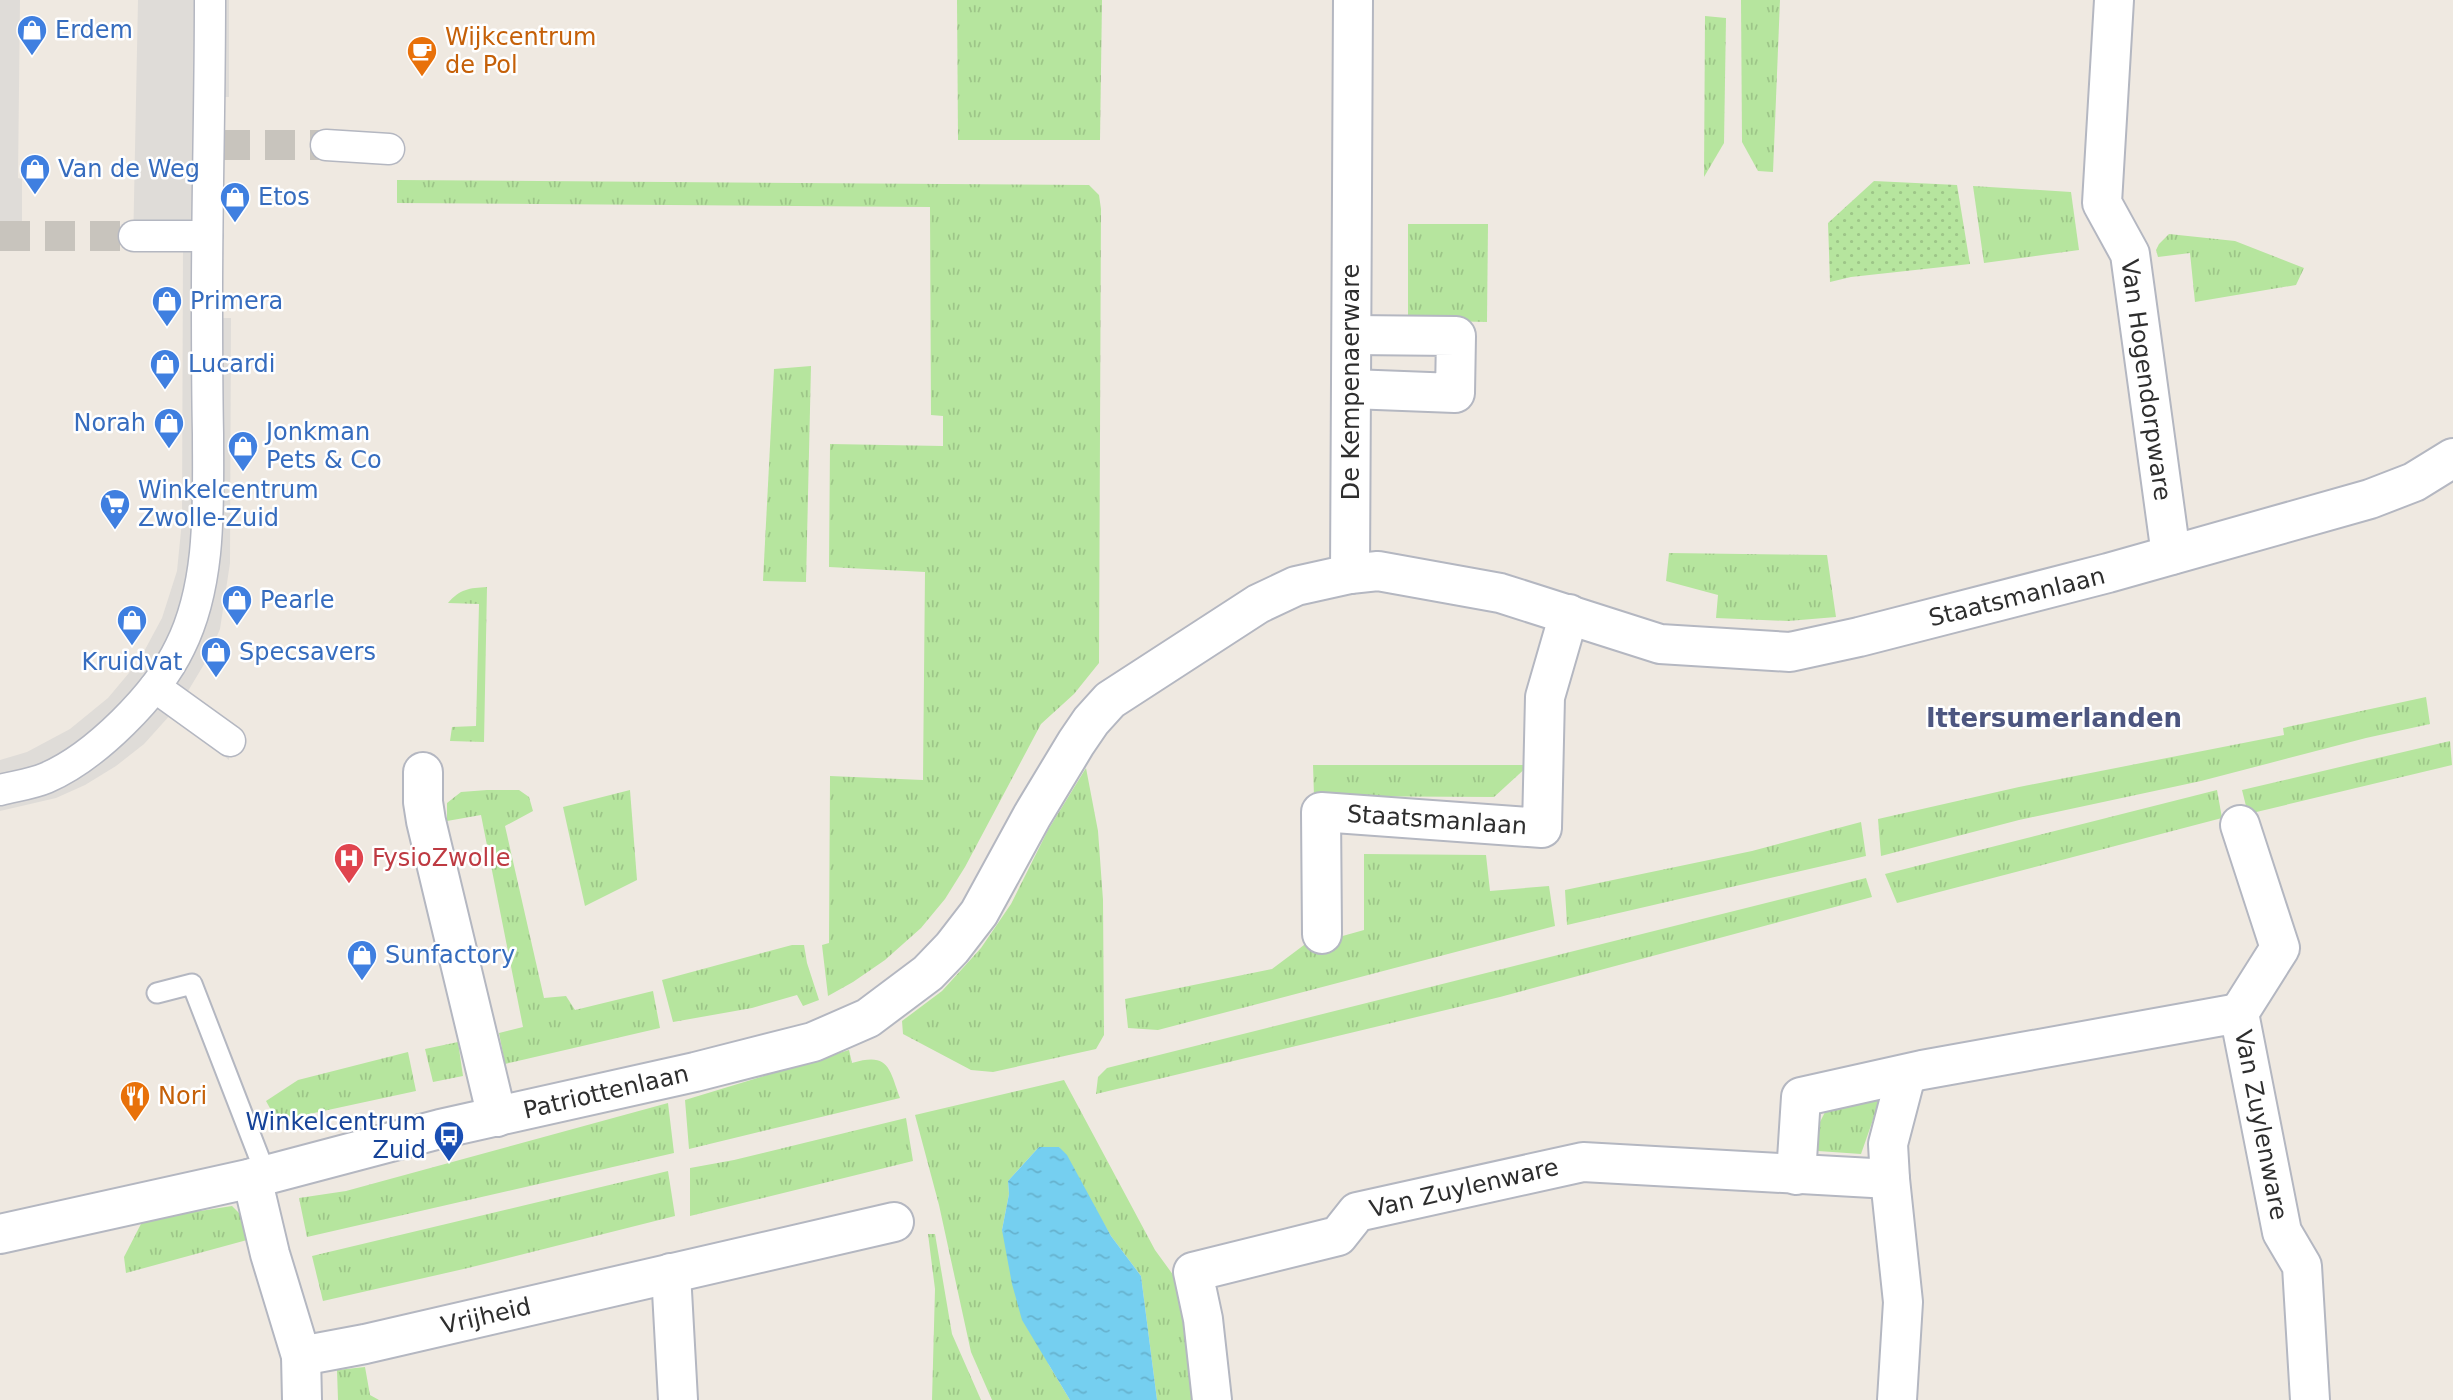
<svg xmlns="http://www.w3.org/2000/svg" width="2453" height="1400" viewBox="0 0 2453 1400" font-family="'DejaVu Sans',sans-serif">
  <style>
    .grass { fill: url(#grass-tufts) }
    .park { fill: url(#park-dots) }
    .plaza { fill: #dfdcd8 }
    .water { fill: url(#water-ripples) }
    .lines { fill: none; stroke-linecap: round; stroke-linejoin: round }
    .pedestrian-tunnel { stroke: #c8c4bd; stroke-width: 30; stroke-dasharray: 30 15; stroke-linecap: butt }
    .service-casing { stroke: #b4b7c1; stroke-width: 23 }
    .pedestrian-casing { stroke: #b4b7c1; stroke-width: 33 }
    .minor-casing { stroke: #b4b7c1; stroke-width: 42 }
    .service { stroke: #fff; stroke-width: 19 }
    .pedestrian { stroke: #fff; stroke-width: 30 }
    .minor { stroke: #fff; stroke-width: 38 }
    .labels { text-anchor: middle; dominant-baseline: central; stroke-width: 5; stroke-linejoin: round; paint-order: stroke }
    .shop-label { font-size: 24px; fill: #366cbe; stroke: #fff; text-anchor: start }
    .food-label { font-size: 24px; fill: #c56008; stroke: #fff; text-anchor: start }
    .street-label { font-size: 24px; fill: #2e2e2e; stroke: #fff }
    .health-label { font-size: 24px; fill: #be3a42; stroke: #fff; text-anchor: start }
    .transit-label { font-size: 24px; fill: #164399; stroke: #fff; text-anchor: end }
    .neighbourhood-label { font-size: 26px; font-weight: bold; fill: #4d5680; stroke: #fff }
  </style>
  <defs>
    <pattern id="grass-tufts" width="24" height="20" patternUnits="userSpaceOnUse" patternTransform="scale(1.75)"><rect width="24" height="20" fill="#b6e59e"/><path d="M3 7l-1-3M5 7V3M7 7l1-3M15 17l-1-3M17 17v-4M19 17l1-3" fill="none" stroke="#9dc588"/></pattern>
    <pattern id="park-dots" width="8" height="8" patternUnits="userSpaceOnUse" patternTransform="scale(1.75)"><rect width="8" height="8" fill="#b6e59e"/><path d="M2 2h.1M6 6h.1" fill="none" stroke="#9dc588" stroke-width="1.8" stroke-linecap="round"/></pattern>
    <pattern id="water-ripples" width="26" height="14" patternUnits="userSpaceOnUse" patternTransform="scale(1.75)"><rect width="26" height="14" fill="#75cff0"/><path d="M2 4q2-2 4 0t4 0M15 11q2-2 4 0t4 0" fill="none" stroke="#66b2ce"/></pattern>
  </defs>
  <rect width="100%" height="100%" fill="#efe9e1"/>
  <!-- grass -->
  <g class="grass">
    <path d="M957 0H1102L1100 140H958Z"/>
    <path d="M1741 0H1780L1773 172 1758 171 1742 142Z"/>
    <path d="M1705 16 1726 18 1724 143 1704 177Z"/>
    <path d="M397 180 1089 185 1099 195 1101 209 1099 663 1074 694 1041 724 965 867 945 899 921 928 885 960 853 982 828 996 822 945 829 943 830 776 923 780 925 572 829 567 830 444 943 446V416L931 415 930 207 397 203Z"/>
    <path d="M1973 186 2071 192 2079 250 1984 263Z"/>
    <path d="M1408 224H1488L1487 322 1408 320Z"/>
    <path d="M2169 234 2235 241 2304 268 2296 285 2195 302 2190 253 2158 257 2156 250 2159 244Z"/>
    <path d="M811 366 806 582 763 581 774 369Z"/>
    <path d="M1669 553 1827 555 1836 617 1788 621 1716 618 1718 595 1666 581Z"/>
    <path d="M487 587 484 742 450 741 452 727 476 726 479 604 448 603C460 589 469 588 487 587Z"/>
    <path d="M2426 697 2430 724 2366 738 2201 781 2019 820 1881 856 1878 819 2019 787 2284 735 2283 728Z"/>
    <path d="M2450 741 2452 765 2248 814 2242 790Z"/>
    <path d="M1313 765H1529L1494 797 1314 796Z"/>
    <path d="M1086 768 1098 831 1103 900 1104 1035 1096 1049 993 1072 971 1070 903 1034 902 1021 942 991 981 948 1011 904 1048 830Z"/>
    <path d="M487 790H519L529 797 533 811 505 826 544 998 566 996 575 1010 653 991 660 1028 505 1064 499 1033 523 1027 481 815 447 821V803L461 792Z"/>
    <path d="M630 790 637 880 585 906 563 807Z"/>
    <path d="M2217 790 2222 818 1897 903 1885 874Z"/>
    <path d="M1861 822 1866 856 1567 925 1565 890 1752 851Z"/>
    <path d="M1364 854 1486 855 1490 891 1549 886 1555 926 1158 1030 1128 1028 1125 999 1272 969 1312 939 1339 937 1364 930Z"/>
    <path d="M1866 878 1872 897 1500 997 1096 1094 1098 1077 1107 1068Z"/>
    <path d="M792 945H804L807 963 819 1000 803 1006 797 995 752 1008 673 1022 662 980Z"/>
    <path d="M458 1042 463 1076 433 1082 425 1049Z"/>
    <path d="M849 1050 852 1063C889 1052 889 1068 900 1098L689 1149 685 1100Z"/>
    <path d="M408 1052 416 1091 277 1121 266 1101 298 1080Z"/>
    <path d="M1064 1080 1155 1250 1179 1283 1196 1400H1157L1141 1276 1111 1236 1059 1147H1039L1008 1181 1009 1194 1002 1230 1049 1365 1070 1400H992L971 1352 939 1205 915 1115Z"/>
    <path d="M1883 1091 1861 1154 1818 1151 1819 1124 1829 1104Z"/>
    <path d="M668 1103 674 1153 307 1237 299 1198 346 1191Z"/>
    <path d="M906 1118 913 1161 690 1216V1168L734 1160Z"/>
    <path d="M668 1171 675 1216 468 1268 323 1301 312 1256Z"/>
    <path d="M232 1206 250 1224 247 1240 126 1273 124 1257 143 1220Z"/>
    <path d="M928 1234H935L952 1334 981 1400H932L935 1289Z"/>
    <path d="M365 1367 370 1395 379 1400H338L337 1370Z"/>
  </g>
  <!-- park -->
  <path class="park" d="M1874 181 1957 185 1970 264 1851 277 1830 282 1828 223Z"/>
  <!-- plaza -->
  <g class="plaza">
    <path d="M0 0H20L18 178 22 179V249H0Z"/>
    <path d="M138 0H229V97H223L218 318H231L230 563 220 629 206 661 185 696 230 741 229 760 171 714 144 744 116 766 85 785 56 798 0 811V760L27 752 70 729 108 698 139 661 148 644 162 618 177 571 182 521 183 249H133Z"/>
  </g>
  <!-- water -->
  <path class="water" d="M1039 1147H1059L1067 1155 1111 1236 1141 1276 1157 1400H1070L1022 1320 1012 1284 1002 1230 1009 1194 1008 1181Z"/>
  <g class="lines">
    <!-- pedestrian-tunnel -->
    <g class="pedestrian-tunnel">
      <path d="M220 145H326"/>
      <path d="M0 236H134"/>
    </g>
    <!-- service casing -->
    <g class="service-casing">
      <path id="service" d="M157 993 192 984 266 1175"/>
    </g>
    <!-- pedestrian casing -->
    <g class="pedestrian-casing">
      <g id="pedestrian">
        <path d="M326 145 389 149"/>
        <path d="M134 236H207"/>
        <path d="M155 687 230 741"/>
        <path d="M0 790C15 786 32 784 46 778 95 757 157 695 180 647 212 583 208 503 208 434 207 388 207 342 207 296 207 197 210 99 210 0"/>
      </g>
    </g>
    <!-- minor casing -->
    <g class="minor-casing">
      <g id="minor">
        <path d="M2114 0 2102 203 2130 254 2171 555"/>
        <path d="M1351 389 1455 393 1456 336 1352 335"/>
        <path d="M1350 574 1353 0"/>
        <path d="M423 772V802L426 821 497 1117"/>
        <path d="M1322 934 1321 812 1542 828 1545 697 1569 614"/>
        <path d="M2239 1013 2280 948 2240 825"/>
        <path d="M1796 1175 1801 1097 1922 1070 2239 1013 2282 1232 2302 1266 2310 1400"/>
        <path d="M252 1178 270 1254 301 1356 302 1400"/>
        <path d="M1890 1179 1903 1302 1897 1400"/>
        <path d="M0 1234 266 1175 440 1129 695 1072 813 1042 868 1018 928 973 952 948 979 913 1032 816 1076 743 1091 721 1110 700 1258 604 1296 586 1350 574 1378 571 1500 593 1660 644 1790 652 1859 637 2108 573 2370 499 2414 482 2453 458"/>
        <path d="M671 1273 678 1400"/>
        <path d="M301 1356 365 1344 894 1222"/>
        <path d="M1212 1400 1203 1319 1193 1272 1338 1236 1357 1212 1583 1162 1890 1179 1888 1144 1906 1075"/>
      </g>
    </g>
    <!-- service -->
    <use href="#service" class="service"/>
    <!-- pedestrian -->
    <use href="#pedestrian" class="pedestrian"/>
    <!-- minor -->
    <use href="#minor" class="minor"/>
  </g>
  <!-- icons -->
  <defs>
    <g id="shop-pin" transform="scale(1.575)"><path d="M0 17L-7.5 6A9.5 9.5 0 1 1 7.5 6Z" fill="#3f7fe0" stroke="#fff"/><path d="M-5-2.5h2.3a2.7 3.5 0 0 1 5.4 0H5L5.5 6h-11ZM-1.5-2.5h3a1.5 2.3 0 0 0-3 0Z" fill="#fff"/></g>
    <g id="cafe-pin" transform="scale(1.575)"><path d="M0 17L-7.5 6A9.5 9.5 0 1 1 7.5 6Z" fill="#e8710a" stroke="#fff"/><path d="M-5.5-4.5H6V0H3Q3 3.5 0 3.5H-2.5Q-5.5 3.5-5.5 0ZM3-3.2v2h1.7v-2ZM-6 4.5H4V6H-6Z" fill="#fff"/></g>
    <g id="supermarket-pin" transform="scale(1.575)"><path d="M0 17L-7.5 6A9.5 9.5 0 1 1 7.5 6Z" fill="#3f7fe0" stroke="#fff"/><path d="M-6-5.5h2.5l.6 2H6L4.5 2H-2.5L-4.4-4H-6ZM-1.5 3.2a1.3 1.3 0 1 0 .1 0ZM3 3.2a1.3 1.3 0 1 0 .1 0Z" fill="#fff"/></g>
    <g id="hospital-pin" transform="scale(1.575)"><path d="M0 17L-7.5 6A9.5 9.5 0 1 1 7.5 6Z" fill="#e0444e" stroke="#fff"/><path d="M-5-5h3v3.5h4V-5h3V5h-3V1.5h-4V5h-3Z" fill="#fff"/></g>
    <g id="restaurant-pin" transform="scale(1.575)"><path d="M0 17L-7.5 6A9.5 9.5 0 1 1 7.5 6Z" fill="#e8710a" stroke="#fff"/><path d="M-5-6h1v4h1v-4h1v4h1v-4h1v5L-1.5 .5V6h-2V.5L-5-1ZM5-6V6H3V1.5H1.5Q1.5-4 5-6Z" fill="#fff"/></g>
    <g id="bus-pin" transform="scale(1.575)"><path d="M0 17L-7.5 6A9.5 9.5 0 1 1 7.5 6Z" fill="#1a4fb4" stroke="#fff"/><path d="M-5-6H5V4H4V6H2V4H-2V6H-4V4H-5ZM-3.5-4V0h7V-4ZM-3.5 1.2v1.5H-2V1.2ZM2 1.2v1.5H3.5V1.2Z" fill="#fff"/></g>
  </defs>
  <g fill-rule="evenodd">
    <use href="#shop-pin" x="32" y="30"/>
    <use href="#cafe-pin" x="422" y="51"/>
    <use href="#shop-pin" x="35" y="169"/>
    <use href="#shop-pin" x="235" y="197"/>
    <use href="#shop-pin" x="167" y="301"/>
    <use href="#shop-pin" x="165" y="364"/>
    <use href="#shop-pin" x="169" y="423"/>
    <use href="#shop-pin" x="243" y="446"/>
    <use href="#supermarket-pin" x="115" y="504"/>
    <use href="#shop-pin" x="237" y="600"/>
    <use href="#shop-pin" x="132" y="620"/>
    <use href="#shop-pin" x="216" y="652"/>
    <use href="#hospital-pin" x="349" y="858"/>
    <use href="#shop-pin" x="362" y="955"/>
    <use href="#restaurant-pin" x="135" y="1096"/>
    <use href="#bus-pin" x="449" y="1136"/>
  </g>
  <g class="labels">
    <!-- shop labels -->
    <g class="shop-label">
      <text x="55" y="30">Erdem</text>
      <text x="58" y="169">Van de Weg</text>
      <text x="258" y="197">Etos</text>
      <text x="190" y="301">Primera</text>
      <text x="188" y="364">Lucardi</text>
      <text x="146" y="423" text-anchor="end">Norah</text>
      <text x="266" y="432">Jonkman<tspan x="266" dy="28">Pets &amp; Co</tspan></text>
      <text x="138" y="490">Winkelcentrum<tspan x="138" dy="28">Zwolle-Zuid</tspan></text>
      <text x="260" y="600">Pearle</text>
      <text x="239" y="652">Specsavers</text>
      <text x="132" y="662" text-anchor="middle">Kruidvat</text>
      <text x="385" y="955">Sunfactory</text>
    </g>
    <!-- food labels -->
    <g class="food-label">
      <text x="445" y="37">Wijkcentrum<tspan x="445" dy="28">de Pol</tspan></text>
      <text x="158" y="1096">Nori</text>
    </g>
    <!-- street labels -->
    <g class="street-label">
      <text transform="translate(2146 380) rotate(82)">Van Hogendorpware</text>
      <text transform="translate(1351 382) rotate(-90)">De Kempenaerware</text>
      <text transform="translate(2017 597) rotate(-14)">Staatsmanlaan</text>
      <text transform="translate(1437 820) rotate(4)">Staatsmanlaan</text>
      <text transform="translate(606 1092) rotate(-13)">Patriottenlaan</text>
      <text transform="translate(2261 1125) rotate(79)">Van Zuylenware</text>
      <text transform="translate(1464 1188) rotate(-13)">Van Zuylenware</text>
      <text transform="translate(486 1316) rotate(-13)">Vrijheid</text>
    </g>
    <!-- health labels -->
    <g class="health-label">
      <text x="372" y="858">FysioZwolle</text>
    </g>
    <!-- transit labels -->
    <g class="transit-label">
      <text x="426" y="1122">Winkelcentrum<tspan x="426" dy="28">Zuid</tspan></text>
    </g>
    <!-- neighbourhood labels -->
    <g class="neighbourhood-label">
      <text x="2054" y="718">Ittersumerlanden</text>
    </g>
  </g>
</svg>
